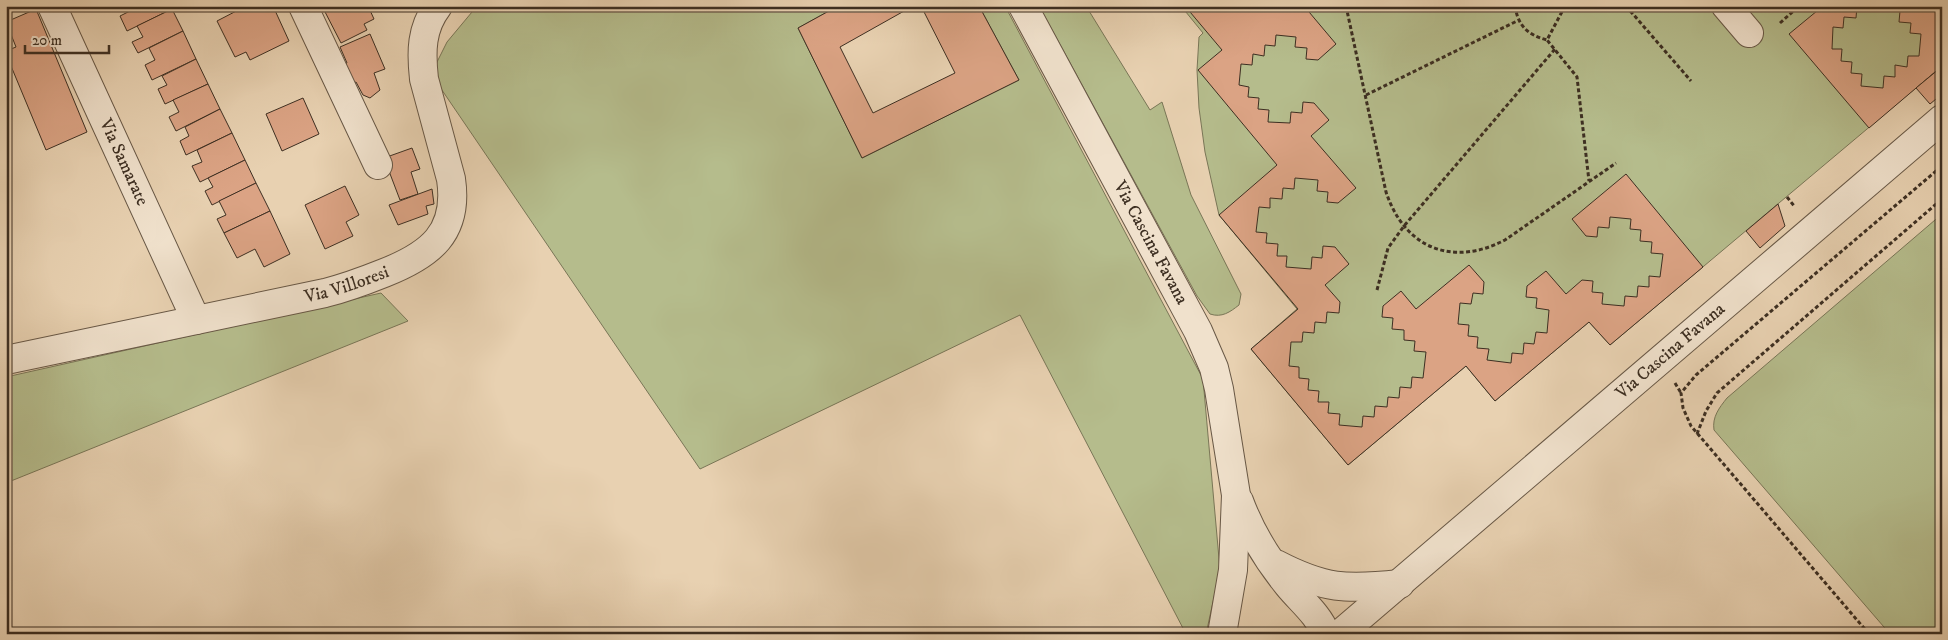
<svg xmlns="http://www.w3.org/2000/svg" width="1948" height="640" viewBox="0 0 1948 640" font-family="'IM FELL DW Pica',serif">
  <style>
    .green { fill: #b5bc8c; stroke: #797657 }
    .building { fill: #dba384; stroke: #3d2f22 }
    .lines { fill: none; stroke-linecap: round; stroke-linejoin: round }
    .street-casing { stroke: #685846; stroke-width: 30 }
    .path { stroke: #3d2f22; stroke-width: 3; stroke-dasharray: 4 2.5; stroke-linecap: butt }
    .street { stroke: #f0e1cc; stroke-width: 28 }
    .labels { text-anchor: middle; dominant-baseline: central; stroke-width: 4; stroke-linejoin: round; paint-order: stroke }
    .street-label { font-size: 18px; fill: #3d2f22; stroke: #f0e1cc }
  </style>
  <rect width="100%" height="100%" fill="#e8d1b1"/>
  <filter id="stains"><feTurbulence type="fractalNoise" baseFrequency=".004" numOctaves="4"/><feColorMatrix values="0 0 0 0 .2 0 0 0 0 .09 0 0 0 0 .02 0 0 0 .5 -.17"/></filter>
  <radialGradient id="worn" r=".72"><stop offset=".6" stop-color="#630" stop-opacity="0"/><stop offset="1" stop-color="#630" stop-opacity=".3"/></radialGradient>
  <!-- green -->
  <g class="green">
    <path d="M477 6H838L798 28 862 158 1019 80 979 6H1005L1203 379 1220 570 1206 634H1186L1020 315 700 469 431 74 447 42Z"/>
    <path d="M1039 6H1086L1150 110 1162 102 1191 195 1241 294 1239 305C1230 312 1222 318 1210 314L1197 296Z"/>
    <path d="M1181 6H1942V66L1610 345 1589 322 1495 401 1466 366 1348 465 1251 349 1297 309 1219 215 1205 152 1199 108 1197 70 1199 37 1203 33Z"/>
    <path d="M1942 214V634H1890L1714 430C1712 417 1719 408 1727 398Z"/>
    <path d="M381 293 408 321 6 483V377Z"/>
  </g>
  <!-- building -->
  <g class="building">
    <path d="M130 6H171L172 9 127 31 120 16 132 10Z"/>
    <path d="M246 6H273L289 41 250 60 246 52 235 57 217 21Z"/>
    <path d="M322 6H368L374 19 364 24 367 30 341 43Z"/>
    <path d="M838 6H913L840 47 873 113 955 73 921 6H979L1019 80 862 158 798 28Z"/>
    <path d="M1185 6 1233 9V6H1304L1336 44 1318 60 1306 59 1307 48 1295 47 1296 37 1276 35 1275 46 1265 45 1264 56 1253 54 1252 65 1241 64 1239 85 1249 87 1248 97 1259 98 1258 109 1269 110 1268 122 1290 123 1291 112 1302 113 1303 102 1314 103 1329 120 1311 136 1356 188 1338 203 1327 202 1328 192 1317 191 1318 180 1295 178 1294 189 1283 188 1282 199 1270 198V208L1259 207 1256 232 1267 233 1266 243 1278 244 1277 256H1287L1286 267 1311 269 1312 257 1322 258 1323 246 1335 247 1349 264 1325 285 1340 302 1339 313 1327 312 1326 323 1315 322 1314 333 1303 332 1302 342H1291L1289 366 1299 367V378L1309 379 1308 390 1319 391 1318 402H1329L1328 413 1340 414 1339 425 1362 427 1363 416 1374 417 1375 406 1387 407 1388 397 1399 398 1400 387 1411 388 1412 377 1423 378 1426 352 1414 351 1415 341 1404 340V330L1392 329 1393 318 1382 317 1383 306 1401 291 1416 309 1469 265 1484 282 1483 294 1473 293 1471 304 1460 303 1458 324 1469 325 1468 336 1478 337 1477 348 1489 349 1487 360 1511 363 1512 353 1523 354 1524 343 1534 344 1536 332 1547 333 1549 310 1536 308 1537 298 1526 297 1527 286 1546 271 1566 294 1582 280 1593 281 1592 292 1603 293 1602 304 1624 306 1625 296 1637 297 1638 286 1649 287V276L1660 277 1663 254 1651 253 1652 242 1640 241 1641 230 1630 229 1631 219 1610 217 1609 228 1598 227 1597 237 1586 236 1572 219 1626 174 1703 267 1610 345 1589 322 1495 401 1466 366 1348 465 1251 349 1298 309 1219 215 1277 165 1198 70 1222 50Z"/>
    <path d="M1823 6H1857L1856 18 1844 17 1843 28 1833 27 1832 49H1842L1841 61 1852 62 1851 73 1862 74 1861 86 1883 88 1884 76 1895 77V65L1907 67 1908 56H1919L1921 34 1910 33 1911 23 1899 22 1900 11 1905 6H1927L1928 8 1930 6H1942V66L1869 128 1789 34Z"/>
    <path d="M36 9 87 132 46 150 6 54V51L16 47 6 22Z"/>
    <path d="M172 9 183 31 138 53 132 42 143 37 137 26Z"/>
    <path d="M183 31 196 59 152 80 145 65 155 60 149 48Z"/>
    <path d="M370 34 385 69 374 73 380 90 370 98 363 95 356 82 348 86 340 67 347 63 340 47Z"/>
    <path d="M196 59 208 84 165 104 158 89 167 85 162 76Z"/>
    <path d="M1939 69 1942 73V94L1930 104 1916 88Z"/>
    <path d="M208 84 220 109 176 131 169 117 179 112 173 100Z"/>
    <path d="M303 98 319 134 282 151 266 114Z"/>
    <path d="M220 109 232 133 186 155 180 141 189 136 185 127Z"/>
    <path d="M232 133 245 160 200 182 192 166 202 162 197 150Z"/>
    <path d="M412 148 420 169 411 172 418 194 400 200 384 158Z"/>
    <path d="M245 160 256 183 212 205 205 191 213 187 208 178Z"/>
    <path d="M256 183 270 211 224 233 217 219 226 215 219 201Z"/>
    <path d="M345 186 359 215 346 222 353 236 325 249 305 205Z"/>
    <path d="M432 189 434 204 426 206 428 214 398 225 389 205Z"/>
    <path d="M1778 204 1785 226 1760 248 1746 231Z"/>
    <path d="M270 211 290 254 264 267 255 249 237 258 224 233Z"/>
  </g>
  <g class="lines">
    <!-- street casing -->
    <g class="street-casing">
      <g id="street">
        <path id="s1" d="M52 6 196 320"/>
        <path d="M303 6 378 165"/>
        <path id="s2" d="M1023 6 1198 331 1214 368 1219 389 1236 495 1233 570 1222 634"/>
        <path d="M1726 6 1749 33"/>
        <path id="s3" d="M6 360 325 293C345 288 364 281 384 273 430 255 459 233 451 179L424 79C421 52 421 28 438 6"/>
        <path d="M1239 501C1250 531 1267 559 1288 585 1301 601 1318 614 1326 634"/>
        <path d="M1276 564C1324 589 1346 590 1400 584"/>
        <path id="s4" d="M1340 634 1942 119"/>
      </g>
    </g>
    <!-- path -->
    <g class="path">
      <path d="M1346 6 1386 192C1405 249 1453 267 1505 240L1616 163"/>
      <path d="M1515 6C1518 26 1528 35 1547 40"/>
      <path d="M1565 6 1547 40 1577 77 1589 181"/>
      <path d="M1626 6 1691 81"/>
      <path d="M1780 23 1799 6"/>
      <path d="M1366 95 1517 21"/>
      <path d="M1787 197 1795 207"/>
      <path d="M1377 290 1388 248 1404 226 1555 49"/>
      <path d="M1675 383 1681 393"/>
      <path d="M1697 434 1706 411 1717 393 1942 199"/>
      <path d="M1869 634 1691 426 1683 408 1681 393 1696 375 1942 166"/>
    </g>
    <!-- street -->
    <use href="#street" class="street"/>
  </g>
  <g class="labels">
    <!-- street labels -->
    <g class="street-label">
      <text stroke="none"><textPath href="#s1" startOffset="172">Via Samarate</textPath></text>
      <text stroke="none"><textPath href="#s2" startOffset="269">Via Cascina Favana</textPath></text>
      <text stroke="none"><textPath href="#s3" startOffset="349">Via Villoresi</textPath></text>
      <text stroke="none"><textPath href="#s4" startOffset="435">Via Cascina Favana</textPath></text>
    </g>
  </g>
  <!-- margin -->
  <rect width="1948" height="640" fill="none" stroke="#e8d1b1" stroke-width="25"/>
  <rect x="8" y="8" width="1933" height="625" fill="none" stroke="#3d2f22" stroke-width="2.5"/>
  <rect x="12" y="12" width="1923" height="615" fill="none" stroke="#3d2f22"/>
  <!-- scale -->
  <path d="M25 45v8h84v-8" fill="none" stroke="#3d2f22" stroke-width="2.5"/>
  <text x="32" y="45" font-size="15" fill="#3d2f22" stroke="#f0e1cc" stroke-width="4" paint-order="stroke">20 m</text>
  <rect width="100%" height="100%" filter="url(#stains)"/>
  <rect width="100%" height="100%" fill="url(#worn)"/>
</svg>
